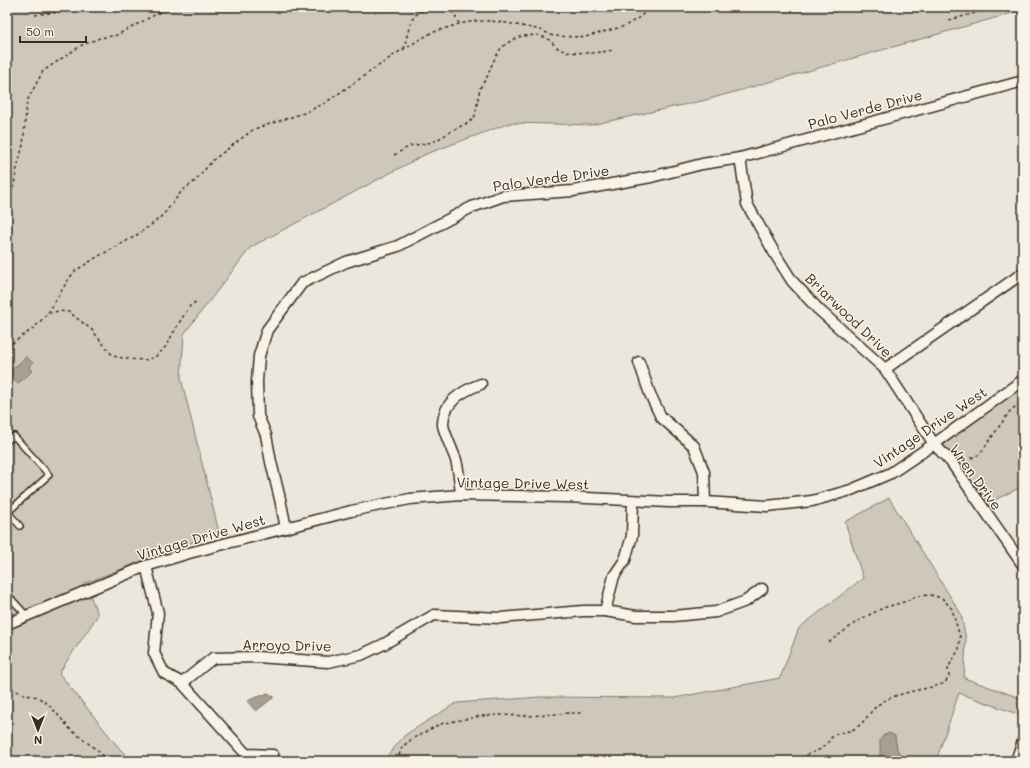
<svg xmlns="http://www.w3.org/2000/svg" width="1030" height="768" viewBox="0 0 1030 768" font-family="Mali,sans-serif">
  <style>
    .green { fill: #cec8bc; stroke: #84796d }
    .water { fill: #a89f93; stroke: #7c7064 }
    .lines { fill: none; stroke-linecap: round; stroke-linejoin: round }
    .service-casing { stroke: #3b2a1e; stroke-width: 8 }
    .minor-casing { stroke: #3b2a1e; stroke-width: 13 }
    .path { stroke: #3b2a1e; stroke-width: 1.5; stroke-dasharray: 3 3; stroke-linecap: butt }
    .service { stroke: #f7f3e8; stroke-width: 5 }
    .minor { stroke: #f7f3e8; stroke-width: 10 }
    .labels { text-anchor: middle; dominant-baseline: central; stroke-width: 3; stroke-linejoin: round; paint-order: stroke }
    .street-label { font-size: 14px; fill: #3b2a1e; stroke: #f7f3e8 }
  </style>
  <rect width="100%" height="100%" fill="#ece7dc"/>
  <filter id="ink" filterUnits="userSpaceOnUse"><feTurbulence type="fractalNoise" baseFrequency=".025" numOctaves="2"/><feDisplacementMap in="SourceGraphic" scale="8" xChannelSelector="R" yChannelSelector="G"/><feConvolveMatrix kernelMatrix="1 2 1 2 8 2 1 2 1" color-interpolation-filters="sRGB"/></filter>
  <g filter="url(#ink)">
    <!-- green -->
    <g class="green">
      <path d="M7 7H1023V10L706 100 591 125 510 123 426 154 251 247 184 334 181 378 219 532 85 583 98 615 59 673 119 748 132 761H7Z"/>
      <path d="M1023 385V486L989 503 943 445Z"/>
      <path d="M889 498 961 614 966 640 964 678 1023 699V716L959 693 936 761H383L405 735 456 703 541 697 674 698 780 678 799 628 863 578 845 522Z"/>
    </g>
    <!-- water -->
    <g class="water">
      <path d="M26 357 33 363 29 367 32 371 25 378 18 383 15 381 11 383 7 379V374Z"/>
      <path d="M268 693 274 697 256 711 247 702C253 697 261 696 268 693Z"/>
      <path d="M890 733 895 736 897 749 903 761H880V740L884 735Z"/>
    </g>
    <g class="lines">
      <!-- service casing -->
      <g class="service-casing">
        <g id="service">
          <path d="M7 441 14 436 49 475 7 513"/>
          <path d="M8 512 20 526"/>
          <path d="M7 594 26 615"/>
        </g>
      </g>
      <!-- minor casing -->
      <g class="minor-casing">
        <g id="minor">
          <path d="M740 158 747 204 775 254 792 281 818 309 885 369 934 444 951 462 1023 565"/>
          <path d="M639 362 650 394 661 417 694 446 704 472 705 502"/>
          <path d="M885 369 1023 273"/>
          <path d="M461 495C460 483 459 472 456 460 453 452 444 432 443 425 443 402 462 391 481 384"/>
          <path d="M286 528 280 499 271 462 266 435 258 416 257 381 259 356 267 330 302 283 346 262 398 246 472 207 503 196 573 191 651 177 702 164 740 158 1023 81"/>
          <path d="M146 566 158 613 154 653 164 673 182 683 246 754 273 755"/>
          <path d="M605 611 614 576 625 560 632 536 633 501"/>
          <path d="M7 624 146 566 189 553 351 511 410 499 461 495 566 497 669 502H705L767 506 812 501 851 490 891 473 934 444 1023 380"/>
          <path d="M182 683 213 658 257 657 328 662 361 655 384 644 434 615 501 618 583 611H605L636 616H673L716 612 746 601 762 589"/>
          <path d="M1016 761 1023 741"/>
        </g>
      </g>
      <!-- path -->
      <g class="path">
        <path d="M447 7 454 14 459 23"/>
        <path d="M35 15C59 11 83 12 107 7"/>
        <path d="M949 20 983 11 1007 9 1011 7"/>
        <path d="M404 49C405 43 410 21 414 17 416 13 423 11 427 7"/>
        <path d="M394 155 410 146 433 142 457 128 470 122 475 116 480 88 487 77 493 62 501 48 512 40 522 36 537 35 547 38 559 49 567 52 590 53 602 52 614 50"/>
        <path d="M7 199 14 185 17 168 23 145 27 101 43 71 82 45 100 38 117 35 162 11 173 7"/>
        <path d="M49 313 59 311 69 312 92 330 113 356 127 359 145 360 155 357 164 349 182 318 190 306 198 300"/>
        <path d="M7 347 34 328 48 313 68 280 75 271 97 257 134 237 151 225 163 215 182 191 195 181 213 160 254 129 304 113 325 103 397 53 431 33 459 24 475 21H490L507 23 541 30 553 36 585 37 625 26 637 19 652 7"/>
        <path d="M971 458 980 454 1010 411 1023 401"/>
        <path d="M7 684 14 690 26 695 38 697 51 707 70 729 98 751 107 761"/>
        <path d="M397 761 402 747 412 739 440 724 481 716 500 715 529 716 569 713H583"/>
        <path d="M796 761C804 754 816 753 823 747 828 744 830 737 836 734 842 732 848 732 854 729 864 724 869 712 878 705 897 691 923 691 945 683L949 676 948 668 959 649 960 637 952 609 942 598 930 595 916 596 907 601 883 608 861 619 829 642"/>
      </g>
      <!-- service -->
      <use href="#service" class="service"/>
      <!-- minor -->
      <use href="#minor" class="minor"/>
    </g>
  </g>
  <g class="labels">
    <!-- street labels -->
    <g class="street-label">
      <text transform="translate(865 109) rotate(-15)">Palo Verde Drive</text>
      <text transform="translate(551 178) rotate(-8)">Palo Verde Drive</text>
      <text transform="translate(849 315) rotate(44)">Briarwood Drive</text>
      <text transform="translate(930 427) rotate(-34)">Vintage Drive West</text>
      <text transform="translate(976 477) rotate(54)">Wren Drive</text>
      <text transform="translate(523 483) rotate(1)">Vintage Drive West</text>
      <text transform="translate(201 537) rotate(-16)">Vintage Drive West</text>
      <text transform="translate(287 645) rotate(1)">Arroyo Drive</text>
    </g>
  </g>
  <!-- margin -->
  <rect width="1030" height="768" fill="none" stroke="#f7f3e8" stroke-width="24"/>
  <rect x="12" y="12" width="1006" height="744" fill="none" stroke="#3b2a1e" stroke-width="1.5" filter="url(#ink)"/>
  <!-- north arrow -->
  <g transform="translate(38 730) rotate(180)" stroke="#f7f3e8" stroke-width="3" paint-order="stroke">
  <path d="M0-3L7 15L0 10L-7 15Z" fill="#3b2a1e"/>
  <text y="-6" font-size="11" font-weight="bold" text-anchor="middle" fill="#3b2a1e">N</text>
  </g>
  <!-- scale -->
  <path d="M20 36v6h66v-6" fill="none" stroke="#3b2a1e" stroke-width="2"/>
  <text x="26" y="36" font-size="12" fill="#3b2a1e" stroke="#f7f3e8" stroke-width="3" paint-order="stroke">50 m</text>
</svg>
